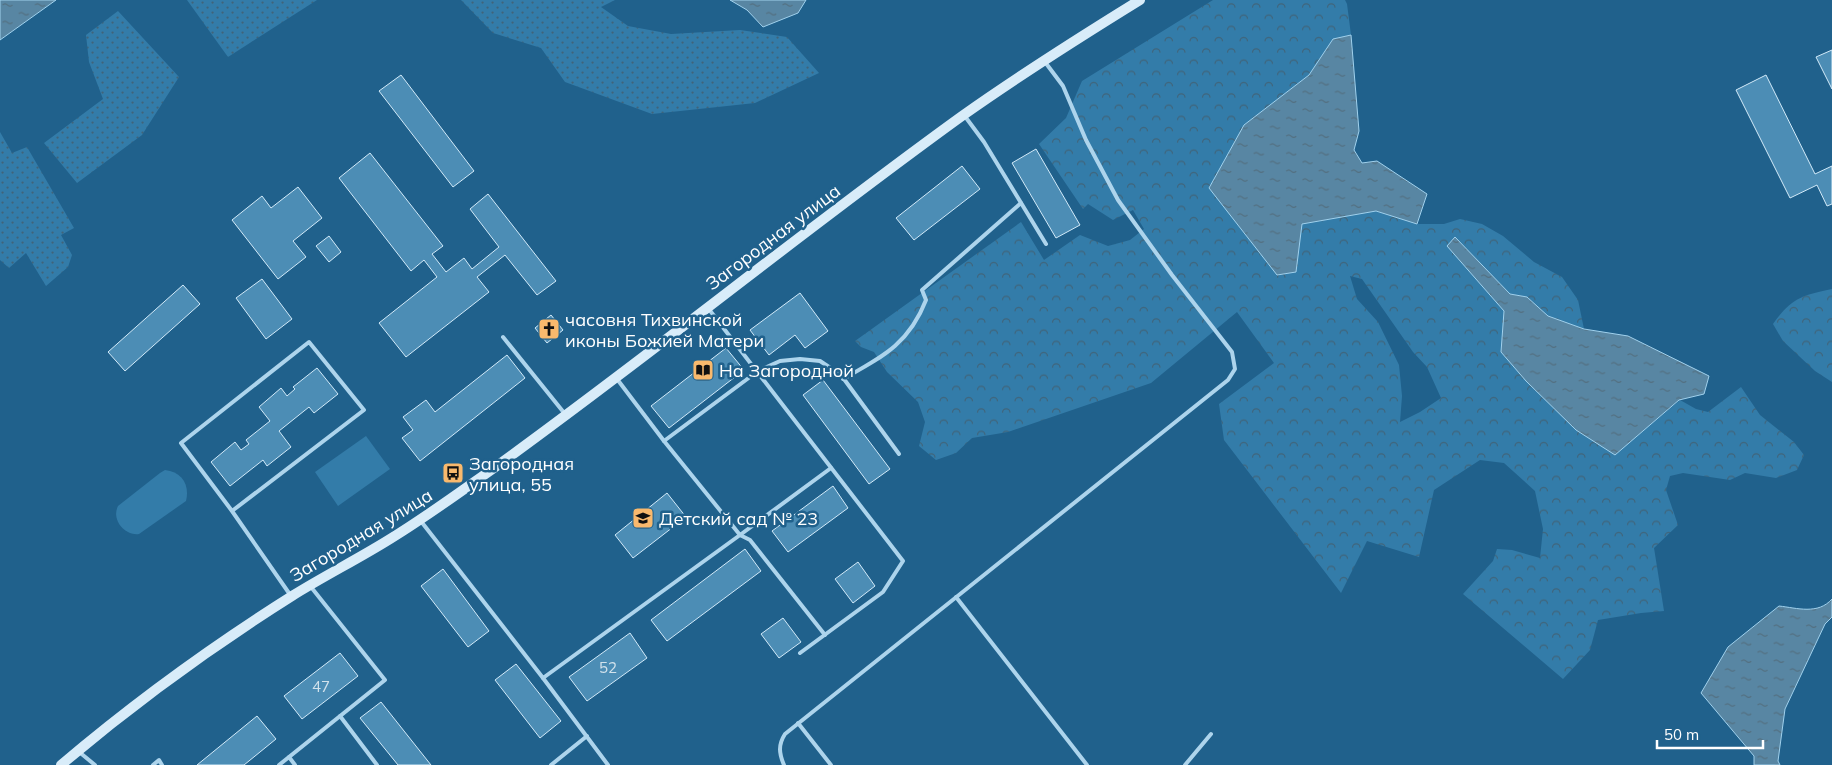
<svg xmlns="http://www.w3.org/2000/svg" width="1832" height="765" viewBox="0 0 1832 765" font-family="Mulish,sans-serif">
  <style>
    .green { fill: #337ca9 }
    .forest { fill: url(#forest-crowns); fill-rule: evenodd }
    .garden { fill: url(#garden-dots) }
    .water { fill: url(#water-ripples); stroke: #a0d1ed }
    .building { fill: #4c8db5; stroke: #d2eaf9 }
    .lines { fill: none; stroke-linecap: round; stroke-linejoin: round }
    .service { stroke: #add4ec; stroke-width: 4 }
    .secondary { stroke: #d8ecf9; stroke-width: 10 }
    .labels { text-anchor: middle; dominant-baseline: central; stroke-width: 5; stroke-linejoin: round; paint-order: stroke }
    .number-label { font-size: 15px; fill: #d2e2ec }
    .street-label { font-size: 18px; fill: #fff; stroke: #20618c }
    .poi-label { font-size: 18px; fill: #fff; stroke: #20618c; text-anchor: start }
  </style>
  <defs>
    <pattern id="forest-crowns" width="20" height="18" patternUnits="userSpaceOnUse" patternTransform="scale(1.25)"><rect width="20" height="18" fill="#337ca9"/><path d="M2 6a3 3 0 1 1 6 0M12 15a3 3 0 1 1 6 0" fill="none" stroke="#40647a"/></pattern>
    <pattern id="garden-dots" width="8" height="8" patternUnits="userSpaceOnUse" patternTransform="scale(1.25)"><rect width="8" height="8" fill="#337ca9"/><path d="M2 2h.1M6 6h.1" fill="none" stroke="#40647a" stroke-width="1.8" stroke-linecap="round"/></pattern>
    <pattern id="water-ripples" width="26" height="14" patternUnits="userSpaceOnUse" patternTransform="scale(1.25)"><rect width="26" height="14" fill="#5886a3"/><path d="M2 4q2-2 4 0t4 0M15 11q2-2 4 0t4 0" fill="none" stroke="#536f80"/></pattern>
  </defs>
  <rect width="100%" height="100%" fill="#20618c"/>
  <!-- green -->
  <g class="green">
    <path d="M366 436 390 469 338 506 315 472Z"/>
    <path d="M165 470C182 472 190 485 186 501L139 534C125 536 111 520 118 506L160 473Z"/>
  </g>
  <!-- forest -->
  <g class="forest">
    <path d="M1213 0H1345L1347 4 1351 35 1333 39 1309 75 1244 125 1296 272 1301 224 1376 211 1417 224H1444L1460 219 1482 224 1503 236 1534 262 1562 277 1578 300 1584 329 1548 316 1527 297 1510 294 1455 237 1448 246 1504 311 1501 352 1615 454 1680 400 1696 409 1708 412 1741 387 1760 415 1794 442 1804 455 1797 470 1776 478 1745 473 1730 480 1683 473 1670 476 1666 490 1678 525 1654 548 1664 611 1641 613 1598 620 1590 650 1563 679 1463 594 1493 561 1497 549 1512 550 1540 558 1543 529 1535 491 1504 463 1480 460 1434 490 1419 557 1367 541 1341 593 1224 440 1219 404 1274 363 1237 312 1151 383 1008 432 972 438 956 453 936 460 919 446 925 422 918 402 887 372 874 352 861 347 855 341 1021 222 1044 260 1080 235 1108 246 1130 240 1144 229 1133 210 1113 220 1088 204 1083 209 1039 144 1066 118 1082 81ZM1350 276 1362 279 1413 352 1427 367 1441 398 1420 412 1400 422 1402 396 1399 365 1378 322 1357 299Z"/>
    <path d="M1832 289V382L1815 371 1783 341 1773 324C1791 298 1803 295 1832 289Z"/>
  </g>
  <!-- garden -->
  <g class="garden">
    <path d="M187 0H317L228 57Z"/>
    <path d="M461 0H615L601 7 628 26 671 34 740 30 787 37 819 73 755 103 652 114 565 82 541 48 493 33Z"/>
    <path d="M118 11 179 77 142 135 77 183 44 143 103 99 89 62 86 35Z"/>
    <path d="M0 132 12 153 27 147 74 228 61 235 72 255 68 267 46 286 26 253 9 268 0 260Z"/>
  </g>
  <!-- water -->
  <g class="water">
    <path d="M0 0H56L0 40Z"/>
    <path d="M730 0H806L798 13 763 27 747 10Z"/>
    <path d="M1351 35 1359 131 1354 150 1362 163 1377 161 1427 194 1417 224 1376 211 1302 224 1296 272 1277 275 1209 188 1244 125 1309 75 1333 39Z"/>
    <path d="M1455 237 1510 294 1527 297 1548 316 1584 329 1628 336 1709 376 1704 394 1679 400 1615 455 1576 430 1526 381 1501 352 1504 311 1447 246Z"/>
    <path d="M1832 599V617L1825 624 1785 709 1778 761 1780 765H1754V756L1701 693 1728 647 1779 606C1797 608 1818 615 1832 599Z"/>
  </g>
  <!-- building -->
  <g class="building">
    <path d="M1832 50V89L1816 57Z"/>
    <path d="M401 75 474 171 453 187 379 91Z"/>
    <path d="M1766 75 1815 174 1832 166V204L1827 206 1817 185 1790 198 1736 90Z"/>
    <path d="M1036 149 1080 225 1056 238 1012 163Z"/>
    <path d="M370 153 443 246 432 254 446 272 464 258 472 269 499 247 470 209 488 194 556 281 537 295 505 255 477 277 489 292 406 357 379 323 437 277 424 260 411 271 339 178Z"/>
    <path d="M962 166 980 189 914 240 896 218Z"/>
    <path d="M298 187 322 218 293 241 306 257 278 279 232 220 262 196 271 208Z"/>
    <path d="M329 236 341 252 329 262 316 246Z"/>
    <path d="M262 279 292 319 266 339 236 298Z"/>
    <path d="M183 285 200 304 125 371 108 352Z"/>
    <path d="M800 293 828 331 805 348 795 335 769 355 750 330Z"/>
    <path d="M551 315 563 330 547 343 535 328Z"/>
    <path d="M726 348 744 370 669 428 651 406Z"/>
    <path d="M507 355 525 378 420 461 402 438 413 430 403 417 426 400 435 412Z"/>
    <path d="M317 368 338 394 314 413 309 407 279 431 291 447 267 466 263 460 230 486 211 462 235 442 241 450 249 444 246 440 270 421 259 407 281 388 287 396 295 389 293 387Z"/>
    <path d="M823 380 890 469 869 484 803 395Z"/>
    <path d="M833 486 848 508 788 552 772 531Z"/>
    <path d="M667 493 686 517 633 558 615 535Z"/>
    <path d="M745 549 761 571 667 641 651 620Z"/>
    <path d="M858 562 875 586 853 603 835 579Z"/>
    <path d="M443 569 489 631 468 647 421 586Z"/>
    <path d="M783 618 801 642 779 658 761 634Z"/>
    <path d="M630 633 647 658 587 701 569 677Z"/>
    <path d="M340 653 358 676 302 719 284 696Z"/>
    <path d="M516 664 561 721 540 738 495 680Z"/>
    <path d="M381 702 431 765H398L360 718Z"/>
    <path d="M257 716 276 739 244 765H197Z"/>
  </g>
  <g class="lines">
    <!-- service -->
    <g class="service">
      <path d="M964 115 984 142 1046 244"/>
      <path d="M708 308 903 561 883 592 800 653"/>
      <path d="M503 337 565 414"/>
      <path d="M617 379 664 441 740 535 831 468"/>
      <path d="M843 379C882 357 909 344 926 300L922 290 1021 203"/>
      <path d="M664 441 758 371 780 361 800 359 820 361 841 375 899 454"/>
      <path d="M232 511 364 410 309 342 181 443 232 511 291 596"/>
      <path d="M420 520 543 678 740 535 750 540 825 635"/>
      <path d="M956 597 1087 765"/>
      <path d="M543 678 608 765"/>
      <path d="M340 716 377 765"/>
      <path d="M798 723 831 765"/>
      <path d="M78 751 95 765"/>
      <path d="M289 757 295 765"/>
      <path d="M153 765 159 760 162 765"/>
      <path d="M279 765 385 680 311 587"/>
      <path d="M551 765 587 736"/>
      <path d="M784 765C779 753 778 745 785 734L1228 380 1235 369 1232 352 1172 275 1118 200 1086 140 1063 86 1045 62"/>
      <path d="M1185 765 1211 734"/>
    </g>
    <!-- secondary -->
    <path class="secondary" d="M61 765C134 703 211 647 292 596 324 576 358 559 390 539 426 517 460 492 494 468 652 354 804 230 962 116 1020 75 1080 37 1140 0"/>
  </g>
  <!-- icons -->
  <defs>
    <g id="church-square" transform="scale(1.125)"><rect x="-9" y="-9" width="18" height="18" rx="4" fill="#f9b96d" stroke="#20618c"/><path d="M-1.2-6h2.4v3.5h3.3v2.4h-3.3V6h-2.4V-.1h-3.3v-2.4h3.3Z" fill="#111"/></g>
    <g id="library-square" transform="scale(1.125)"><rect x="-9" y="-9" width="18" height="18" rx="4" fill="#f9b96d" stroke="#20618c"/><path d="M-6-4Q-3-5.5-.7-3.5V5Q-3 3-6 4ZM6-4Q3-5.5 .7-3.5V5Q3 3 6 4Z" fill="#111"/></g>
    <g id="bus-square" transform="scale(1.125)"><rect x="-9" y="-9" width="18" height="18" rx="4" fill="#f9b96d" stroke="#20618c"/><path d="M-5-6H5V4H4V6H2V4H-2V6H-4V4H-5ZM-3.5-4V0h7V-4ZM-3.5 1.2v1.5H-2V1.2ZM2 1.2v1.5H3.5V1.2Z" fill="#111"/></g>
    <g id="school-square" transform="scale(1.125)"><rect x="-9" y="-9" width="18" height="18" rx="4" fill="#f9b96d" stroke="#20618c"/><path d="M0-5L7-2L0 1L-7-2ZM-4 1L0 2.5L4 1V4Q0 6-4 4Z" fill="#111"/></g>
  </defs>
  <g fill-rule="evenodd">
    <use href="#church-square" x="549" y="329"/>
    <use href="#library-square" x="703" y="370"/>
    <use href="#bus-square" x="453" y="473"/>
    <use href="#school-square" x="643" y="518"/>
  </g>
  <g class="labels">
    <!-- number labels -->
    <g class="number-label">
      <text x="608" y="667">52</text>
      <text x="321" y="686">47</text>
    </g>
    <!-- street labels -->
    <g class="street-label">
      <text transform="translate(773 237) rotate(-37)">Загородная улица</text>
      <text transform="translate(361 535) rotate(-31)">Загородная улица</text>
    </g>
    <!-- poi labels -->
    <g class="poi-label">
      <text x="565" y="319">часовня Тихвинской<tspan x="565" dy="21">иконы Божией Матери</tspan></text>
      <text x="719" y="370">На Загородной</text>
      <text x="469" y="463">Загородная<tspan x="469" dy="21">улица, 55</tspan></text>
      <text x="659" y="518">Детский сад № 23</text>
    </g>
  </g>
  <!-- scale -->
  <path d="M1657 740v8h106v-8" fill="none" stroke="#ffffff" stroke-width="2.5"/>
  <text x="1664" y="740" font-size="15" fill="#ffffff" stroke="#20618c" stroke-width="4" paint-order="stroke">50 m</text>
</svg>
